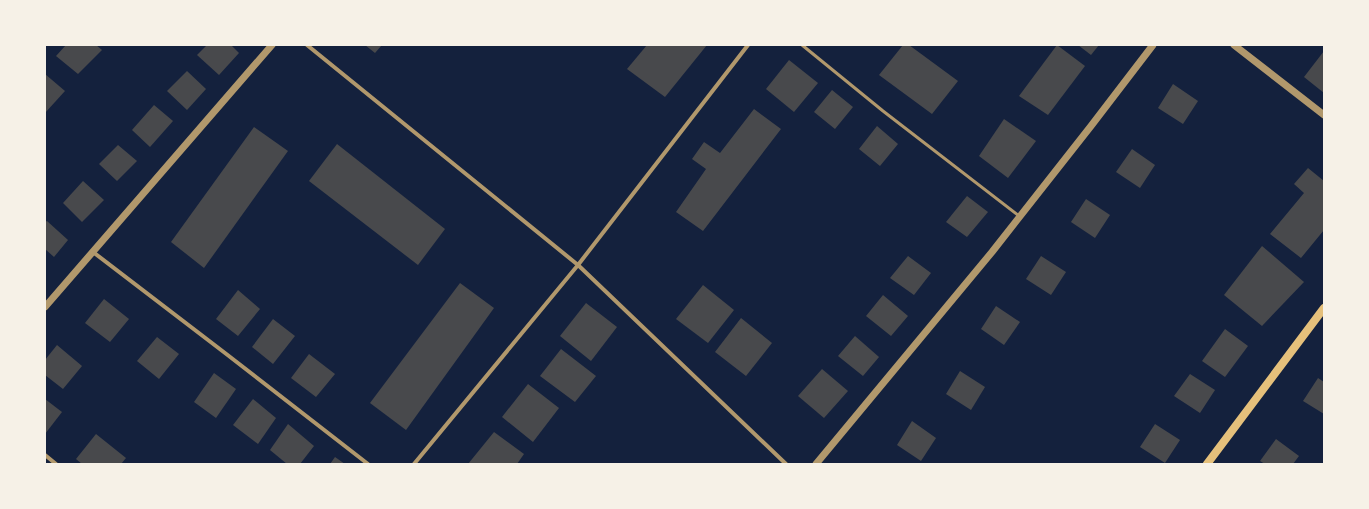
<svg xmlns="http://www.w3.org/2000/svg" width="1369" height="509" viewBox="0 0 1369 509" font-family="'DM Sans',sans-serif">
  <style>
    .building { fill: #48494c }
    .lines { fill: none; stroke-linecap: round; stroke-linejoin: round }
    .service { stroke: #b1986c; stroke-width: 3 }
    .minor { stroke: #b1986c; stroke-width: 4 }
    .tertiary { stroke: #b1986c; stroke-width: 7 }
    .secondary { stroke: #e5c07b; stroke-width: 8 }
  </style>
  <rect width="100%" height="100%" fill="#14213d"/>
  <!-- building -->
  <g class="building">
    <path d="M66 45H96L102 50 78 74 56 56Z"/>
    <path d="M207 45H231L239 53 219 75 197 55Z"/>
    <path d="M365 45H382L375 53Z"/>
    <path d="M647 45H707L665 97 627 69Z"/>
    <path d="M903 45H909L958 81 932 114 879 75Z"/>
    <path d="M1057 45 1085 66 1048 115 1019 96Z"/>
    <path d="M1078 45H1099L1091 55Z"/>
    <path d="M1324 51V93L1304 77Z"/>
    <path d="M789 60 818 83 794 112 766 89Z"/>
    <path d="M187 71 206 89 187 110 167 91Z"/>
    <path d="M45 74 65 91 45 113Z"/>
    <path d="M1173 84 1198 101 1183 124 1158 108Z"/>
    <path d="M832 90 853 107 835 129 814 112Z"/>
    <path d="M154 105 173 121 150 147 132 130Z"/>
    <path d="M754 109 781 129 703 231 676 212 706 169 692 159 704 142 720 153Z"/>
    <path d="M1004 119 1036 141 1008 178 979 156Z"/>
    <path d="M877 126 898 144 880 166 859 149Z"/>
    <path d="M254 127 288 151 204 268 171 242Z"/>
    <path d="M337 144 445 229 418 265 309 181Z"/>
    <path d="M118 145 137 161 117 181 99 164Z"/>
    <path d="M1132 149 1155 165 1140 188 1116 172Z"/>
    <path d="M1308 168 1324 181V230L1301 258 1270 234 1304 193 1294 184Z"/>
    <path d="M83 181 104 200 82 222 63 203Z"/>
    <path d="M967 196 988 212 967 237 946 222Z"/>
    <path d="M1086 199 1110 215 1095 238 1071 222Z"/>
    <path d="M47 221 68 240 54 257 45 249V222Z"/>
    <path d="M1262 246 1304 282 1262 326 1224 295Z"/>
    <path d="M908 256 931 273 914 295 890 278Z"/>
    <path d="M1041 256 1066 272 1051 295 1026 279Z"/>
    <path d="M460 283 494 308 406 430 370 403Z"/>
    <path d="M703 285 734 310 708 343 676 319Z"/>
    <path d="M238 290 260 309 238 336 216 319Z"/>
    <path d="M883 295 908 316 891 336 866 316Z"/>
    <path d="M104 299 129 319 110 342 85 323Z"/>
    <path d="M586 303 617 327 591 361 560 336Z"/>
    <path d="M996 306 1020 322 1004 345 981 329Z"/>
    <path d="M741 318 772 343 746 376 715 352Z"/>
    <path d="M273 319 295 336 273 364 252 347Z"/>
    <path d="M1225 329 1248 346 1225 377 1202 361Z"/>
    <path d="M855 336 879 357 863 376 838 356Z"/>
    <path d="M157 337 179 354 159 379 137 361Z"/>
    <path d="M57 345 82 366 63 389 45 375V360Z"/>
    <path d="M561 349 596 376 575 402 540 376Z"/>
    <path d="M309 354 335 374 316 397 291 378Z"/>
    <path d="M822 369 848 391 824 418 798 396Z"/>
    <path d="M960 371 985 387 971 410 946 394Z"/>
    <path d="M214 373 236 389 216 418 194 402Z"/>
    <path d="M1190 374 1215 390 1200 413 1174 396Z"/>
    <path d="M1318 378 1324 382V414L1303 401Z"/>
    <path d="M528 384 559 408 533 442 502 417Z"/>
    <path d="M45 399 62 412 45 434Z"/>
    <path d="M253 399 276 418 258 444 233 425Z"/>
    <path d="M912 421 936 438 921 461 897 445Z"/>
    <path d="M288 424 314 446 300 464H287L270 450Z"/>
    <path d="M1155 424 1180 440 1165 463 1140 447Z"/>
    <path d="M494 432 524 454 517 464H468Z"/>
    <path d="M96 434 126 458 121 464H82L76 459Z"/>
    <path d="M1276 439 1299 456 1293 464H1265L1260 461Z"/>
    <path d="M335 457 345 464H330Z"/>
  </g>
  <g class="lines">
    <!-- service -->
    <path class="service" d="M802 45 883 111 1019 216"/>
    <!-- minor -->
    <g class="minor">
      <path d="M307 45 578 265 786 464"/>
      <path d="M93 252 225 353 368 464"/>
      <path d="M45 455 56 464"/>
      <path d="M414 464 578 265 748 45"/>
    </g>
    <!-- tertiary -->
    <g class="tertiary">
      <path d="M1234 45 1324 115"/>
      <path d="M45 307 272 45"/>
      <path d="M816 464 992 252 1091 126 1153 45"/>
    </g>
    <!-- secondary -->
    <path class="secondary" d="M1207 464 1324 308"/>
  </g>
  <!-- border -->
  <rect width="1369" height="509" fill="none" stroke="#f6f1e7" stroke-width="92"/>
</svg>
